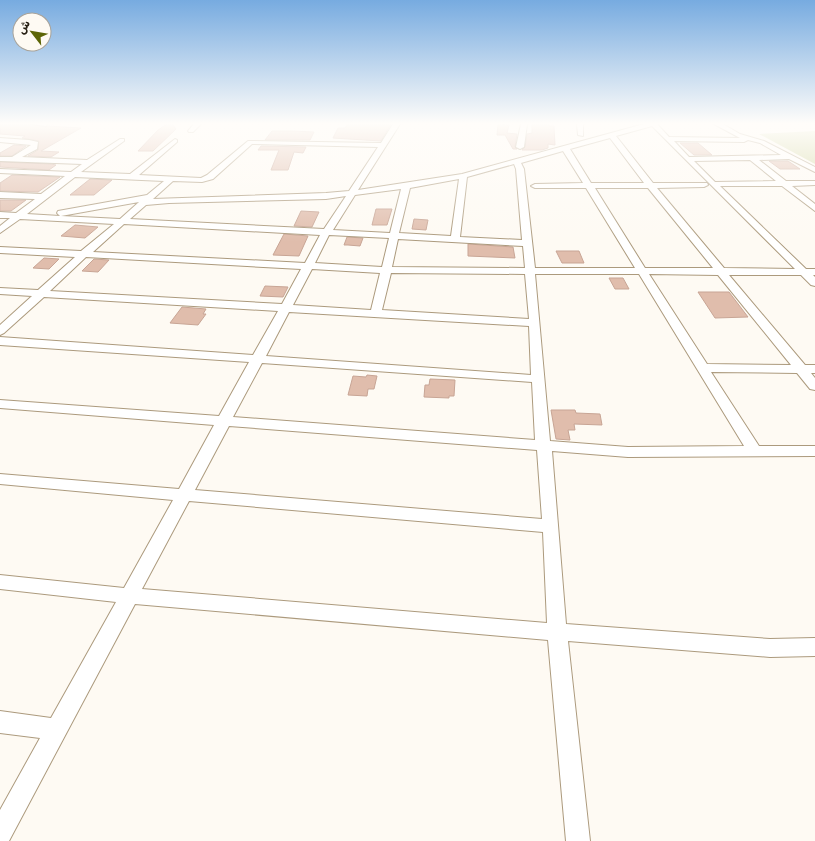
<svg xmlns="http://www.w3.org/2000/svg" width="815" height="841" viewBox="0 0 815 841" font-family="Rubik,'Noto Sans Arabic',sans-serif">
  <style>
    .green { fill: #cfd49d }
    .building { fill: #e0bdac; stroke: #c8a595 }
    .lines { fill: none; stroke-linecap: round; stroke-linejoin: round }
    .lane-casing { stroke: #ac9a7d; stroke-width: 2 }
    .street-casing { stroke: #ac9a7d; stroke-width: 2 }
    .lane { fill: #fff; fill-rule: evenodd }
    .street { fill: #fff; fill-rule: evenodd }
  </style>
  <rect width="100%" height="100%" fill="#fefaf3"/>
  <!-- green -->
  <path class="green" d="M815 131V164L759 134Z"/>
  <!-- building -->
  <g class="building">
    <path d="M0 124H31L46 127 48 126 81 128 41 151 59 152 51 157 28 156 38 150 39 141 22 138 25 136 0 134Z"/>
    <path d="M167 124H172L176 129 153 151H138L158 130Z"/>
    <path d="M348 124H391L381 141 333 138 338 128H345Z"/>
    <path d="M498 124 509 125 507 133 517 134 515 147 517 149H513L505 135H497Z"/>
    <path d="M532 124H549V126H554L555 145 548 144V148L542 150H522L525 147 527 134 532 133Z"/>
    <path d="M272 131H292L314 132 310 140H265Z"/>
    <path d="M680 143H698L712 155H694Z"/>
    <path d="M14 145 26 146 12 156H0V153Z"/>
    <path d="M261 146 306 147 303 153 294 152 288 170H271L279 150H258Z"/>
    <path d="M769 161H788L800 169H780Z"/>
    <path d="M0 162 51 164 56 165 49 170 0 167Z"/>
    <path d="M12 175 60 177 38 192 0 191V183Z"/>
    <path d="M90 179 112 180 94 195H70Z"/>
    <path d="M0 200H26L11 211H0Z"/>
    <path d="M376 209H392L387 225H372Z"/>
    <path d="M301 211 319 212 312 227 294 226Z"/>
    <path d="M414 219 428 220 426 230 412 229Z"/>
    <path d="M75 225 98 227 85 238 61 236Z"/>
    <path d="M284 234 308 236 299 256 273 255Z"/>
    <path d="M347 237 363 238 360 246 348 245H344Z"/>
    <path d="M468 244 513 247 515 258 468 256Z"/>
    <path d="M556 251H579L584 263H562Z"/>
    <path d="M44 258 59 259 49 269 33 268Z"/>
    <path d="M94 259 109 260 98 272 82 271Z"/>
    <path d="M609 278H623L629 289H615Z"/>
    <path d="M265 286 288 287 283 297 260 296Z"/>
    <path d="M698 292H729L748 317 715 318Z"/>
    <path d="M182 307 206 309 203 314H206L198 325 170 323Z"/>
    <path d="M367 375 377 376 374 389H368L367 396 348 395 353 376 366 377Z"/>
    <path d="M430 379 455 380 454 396H449V398L424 397 425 385H429Z"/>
    <path d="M551 410H575L576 413 600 414 602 425 574 424 575 430H568L570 440 556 439Z"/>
  </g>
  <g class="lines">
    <!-- lane casing -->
    <g class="lane-casing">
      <path id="lane" d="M47 124 46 126 32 124Z"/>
    </g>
    <!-- street casing -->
    <g class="street-casing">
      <g id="street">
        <path d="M194 124H201L193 132H189L188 131Z"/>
        <path d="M393 124H400L358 190 462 174 644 124H657L669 137 740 138 714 124H723L740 134 764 141 815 167V172L789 159 759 160 786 181H815V185L792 186 815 204V211L782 186H720L806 269H815V275H813L815 277V286L811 285 801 275H729L805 365H815V373H811L815 378V390L810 389 797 373 711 372 759 446H815V456L628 457 552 451 566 624 770 639 815 638V656L770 657 568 641 590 841H566L548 640 135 604 9 841H0V810L40 738 0 733V711L51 718 116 602 0 589V575L124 588 173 500 0 484V474L179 489 214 425 0 408V400L219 416 249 362 0 345V337L253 355 278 311 44 297 4 333 0 335V325L32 296 0 294V288L38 290 75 257 0 253V247L81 251 114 224 20 219 0 233V226L10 218H0V212L16 213 35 199 0 198V192L41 194 65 176 0 173V169L71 172 82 164 0 161V157H12L31 145 0 142V138L29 140 38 142 37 149 22 157 87 160 120 139H124V141L81 172 130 174 175 139 177 140V142L139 175 201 178 207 175 248 141 381 143ZM652 126 795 269 724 268 657 188 704 187 708 185 707 183H653L616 136ZM610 138 644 183H591L570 149ZM748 140 760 143 781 155 689 157 674 141 744 142ZM252 144 378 147 349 191 326 193 153 199 173 181 202 182 213 179ZM563 151 583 183 535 184 531 186 535 188H586L635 268H535L524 169 521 163ZM750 160 776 181 715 182 694 161ZM514 164 516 169 522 240 460 237 467 177ZM75 177 164 181 147 195 58 211 57 213 60 216 27 214ZM459 179 451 236 399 233 410 188ZM595 188H648L713 268H645ZM401 189 390 233 333 230 355 195ZM346 196 324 229 130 219 146 205 169 203 326 199ZM139 202 120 219 61 216ZM124 224 320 235 305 263 93 252ZM329 235 389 238 382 267 315 263ZM398 239 523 246 525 268 392 267ZM86 257 301 269 282 304 50 291ZM312 269 380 273 371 310 293 305ZM391 273 525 274 529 319 382 310ZM535 274H639L744 446 628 447 550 441ZM649 274 718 275 791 365 707 364ZM289 312 529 326 531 375 266 356ZM262 363 532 382 535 440 233 417ZM229 426 537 450 542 519 195 490ZM189 501 543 532 547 623 142 589Z"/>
        <path d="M521 124H527L524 147 520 149 516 147Z"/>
        <path d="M577 124H583V136L578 135Z"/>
      </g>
    </g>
    <!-- lane -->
    <use href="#lane" class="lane"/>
    <!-- street -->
    <use href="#street" class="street"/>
  </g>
  <!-- sky -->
  <linearGradient id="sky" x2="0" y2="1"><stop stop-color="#77abe0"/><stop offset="0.51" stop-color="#fffdfa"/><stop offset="1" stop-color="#fffdfa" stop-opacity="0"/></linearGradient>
  <rect width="815" height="242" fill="url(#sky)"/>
  <!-- north arrow -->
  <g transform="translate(32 32) rotate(301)"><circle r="19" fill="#fefaf3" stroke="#a8a39a"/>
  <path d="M0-3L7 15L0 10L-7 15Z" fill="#5c6506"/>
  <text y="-6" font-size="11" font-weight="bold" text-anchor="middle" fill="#272014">ش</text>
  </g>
</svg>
